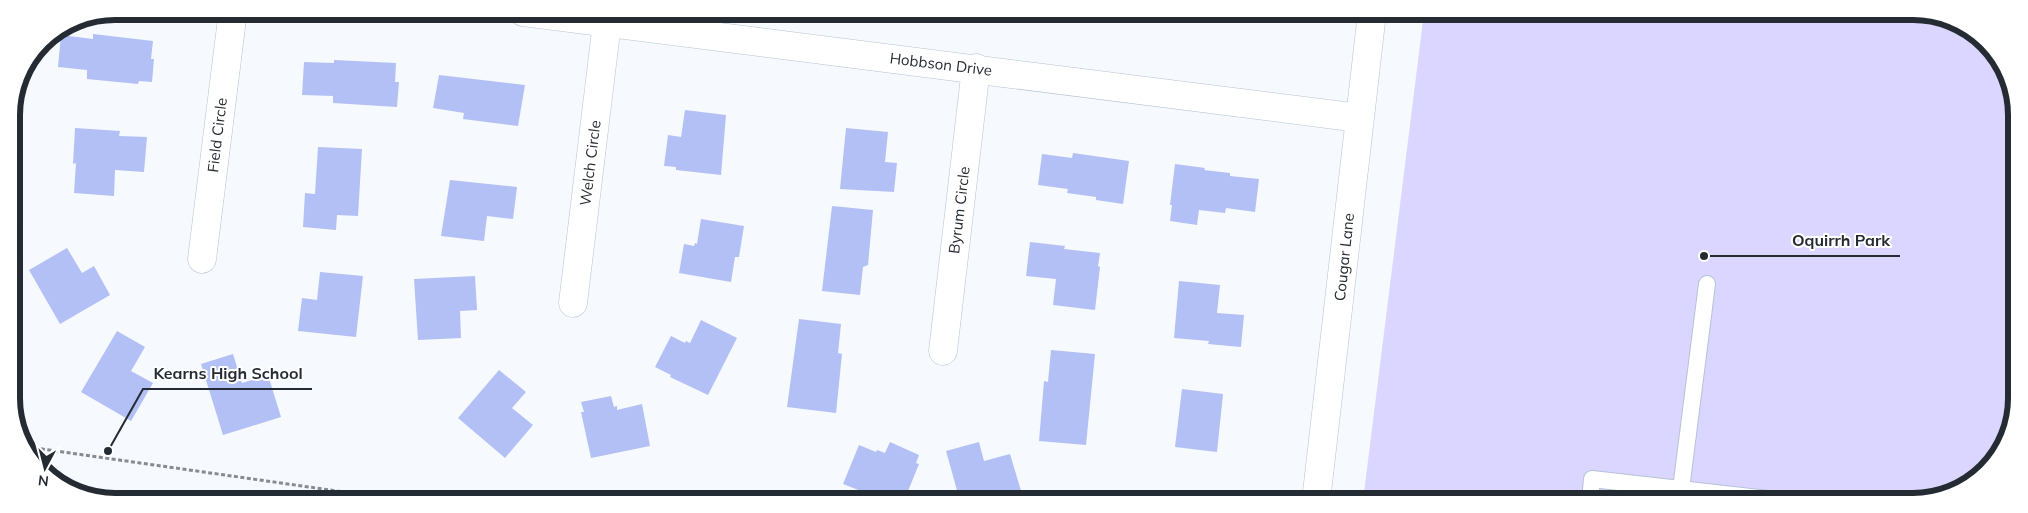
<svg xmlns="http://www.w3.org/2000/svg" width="2028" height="513" viewBox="0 0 2028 513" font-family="Mulish,sans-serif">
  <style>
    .green { fill: #dbd6ff }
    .building { fill: #b2c0f6 }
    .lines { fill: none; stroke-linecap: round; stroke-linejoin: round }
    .lane-casing { stroke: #b5c3d5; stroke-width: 18 }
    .street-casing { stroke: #b5c3d5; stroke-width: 29 }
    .secondary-casing { stroke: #b5c3d5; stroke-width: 29 }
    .path { stroke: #868b90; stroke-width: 3; stroke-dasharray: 4 2.5; stroke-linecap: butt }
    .lane { stroke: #fff; stroke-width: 16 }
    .street { stroke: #fff; stroke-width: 28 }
    .secondary { stroke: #fff; stroke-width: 28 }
    .labels { text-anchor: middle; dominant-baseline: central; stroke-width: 4; stroke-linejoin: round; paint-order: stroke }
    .street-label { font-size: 15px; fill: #252b32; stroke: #fff }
    .rim { fill: none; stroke: #252b32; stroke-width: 6 }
    .leader { fill: none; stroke: #252b32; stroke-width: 2 }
    .callout-dot { fill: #252b32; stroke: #fff; stroke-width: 2 }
    .callout-label { font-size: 16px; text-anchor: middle; font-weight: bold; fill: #252b32; stroke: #fff; stroke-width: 4; stroke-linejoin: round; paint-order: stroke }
  </style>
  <rect width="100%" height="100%" fill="#f6f9fd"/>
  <!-- green -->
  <path class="green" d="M1424 13H1934L1986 41 2015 94V419L1981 476 1920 502 1363 501Z"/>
  <!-- building -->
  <g class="building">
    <path d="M1197 12 1284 13 1282 23 1253 20V23L1197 16Z"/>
    <path d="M93 34 153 41 151 59H154L152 82 139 81 138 84 87 79V70L58 67 61 35 93 39Z"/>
    <path d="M334 60 396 63 395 82H399L397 107 333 103V96L302 95 304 62 334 63Z"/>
    <path d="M439 75 525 85 518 126 463 119 464 113 433 108Z"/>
    <path d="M685 110 726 115 721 175 676 170V167L664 166 668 135 681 137Z"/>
    <path d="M75 128 120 131 119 136 147 137 144 172 115 170 114 196 74 193 76 163 73 164Z"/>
    <path d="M846 128 888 132 885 162 897 163 894 192 840 189Z"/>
    <path d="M318 147 362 149 358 216 337 215 336 230 303 227 305 193 315 194Z"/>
    <path d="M1073 153 1129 161 1123 204 1096 200V197L1067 193 1068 189 1038 185 1042 154 1072 158Z"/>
    <path d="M1175 164 1205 168 1204 170 1230 173V176L1259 179 1255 212 1226 208 1225 213 1199 210 1197 225 1170 221 1172 205H1170Z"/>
    <path d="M450 180 517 187 513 219 487 216 484 241 441 236Z"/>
    <path d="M832 206 873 210 868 265 863 267 860 295 822 291Z"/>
    <path d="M701 219 744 226 739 257H735L731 282 679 273 684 244 694 246 695 243 697 244Z"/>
    <path d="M1030 242 1065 246 1064 249 1100 253 1098 266 1100 267 1095 310 1053 305 1056 279 1026 276Z"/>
    <path d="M67 248 82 273 94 266 110 295 60 324 29 270Z"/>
    <path d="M320 272 363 276 356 337 298 331 302 298 317 300Z"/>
    <path d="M475 276 477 310 460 311 461 338 418 340 414 279Z"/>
    <path d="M1179 281 1220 285 1217 313 1244 315 1241 347 1208 344 1209 341 1174 338Z"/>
    <path d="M799 319 841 324 838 353 842 354 836 413 787 407Z"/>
    <path d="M701 320 737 338 708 395 670 377 671 375 655 367 671 336 685 343 686 341 690 343Z"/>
    <path d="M117 331 145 347 131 371 153 383 131 421 81 392Z"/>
    <path d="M1051 350 1095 354 1086 445 1039 441 1044 381 1048 382Z"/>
    <path d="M233 354 242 383 268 375 281 417 223 435 201 364Z"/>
    <path d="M499 370 526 392 512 408 533 425 505 458 458 418Z"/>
    <path d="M1182 389 1223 394 1217 452 1175 447Z"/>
    <path d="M611 396 614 407 617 406V410L642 404 650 446 591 458 581 412H584L581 402Z"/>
    <path d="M890 442 919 455 916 463 919 464 904 501 884 500 843 484 859 445 876 452 877 450 885 453Z"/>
    <path d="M979 442 984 461 1010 454 1022 494 1001 501H960L946 451Z"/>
    <path d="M1172 494 1212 498V501H1171Z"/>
  </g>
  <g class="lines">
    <!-- lane casing -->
    <g class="lane-casing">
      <g id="lane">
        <path d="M2014 421 2015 411"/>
        <path d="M1681 489 1707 284"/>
        <path d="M1590 501 1592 479 1787 501"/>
      </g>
    </g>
    <!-- street casing -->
    <g class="street-casing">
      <g id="street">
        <path d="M523 12 1359 118"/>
        <path d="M202 259 233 11"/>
        <path d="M573 303 607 23"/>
        <path d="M943 351 976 68"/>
      </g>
    </g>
    <!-- secondary casing -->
    <g class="secondary-casing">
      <path id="secondary" d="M1316 501 1372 13"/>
    </g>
    <!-- path -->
    <g class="path">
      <path d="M28 447 337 491 420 500"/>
      <path d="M336 500 337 491"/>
    </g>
    <!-- lane -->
    <use href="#lane" class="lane"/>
    <!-- street -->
    <use href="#street" class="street"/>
    <!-- secondary -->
    <use href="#secondary" class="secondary"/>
  </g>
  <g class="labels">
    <!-- street labels -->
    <g class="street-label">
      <text transform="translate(941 64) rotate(7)">Hobbson Drive</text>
      <text transform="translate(217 135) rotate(-83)">Field Circle</text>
      <text transform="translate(590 163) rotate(-83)">Welch Circle</text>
      <text transform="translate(959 210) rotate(-83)">Byrum Circle</text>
      <text transform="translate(1344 257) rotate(-84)">Cougar Lane</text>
    </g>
  </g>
  <!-- crop -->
  <path d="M0 0H2028V513H0ZM115 20H1913A95 95 0 0 1 2008 115V398A95 95 0 0 1 1913 493H115A95 95 0 0 1 20 398V115A95 95 0 0 1 115 20Z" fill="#fff" fill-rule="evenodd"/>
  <path class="rim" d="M115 20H1913A95 95 0 0 1 2008 115V398A95 95 0 0 1 1913 493H115A95 95 0 0 1 20 398V115A95 95 0 0 1 115 20Z"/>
  <!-- callouts -->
  <path class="leader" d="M1704 256L1782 256H1900M108 451L143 389H312"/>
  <g class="callout-dot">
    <circle cx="1704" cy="256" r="5"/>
    <circle cx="108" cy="451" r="5"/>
  </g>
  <g class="callout-label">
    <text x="1841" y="246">Oquirrh Park</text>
    <text x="228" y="379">Kearns High School</text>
  </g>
  <!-- north arrow -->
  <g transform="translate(45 468) rotate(187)" stroke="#ffffff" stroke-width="4" paint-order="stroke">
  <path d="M0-4L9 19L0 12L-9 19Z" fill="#252b32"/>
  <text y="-8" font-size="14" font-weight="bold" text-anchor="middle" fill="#252b32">N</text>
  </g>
</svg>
